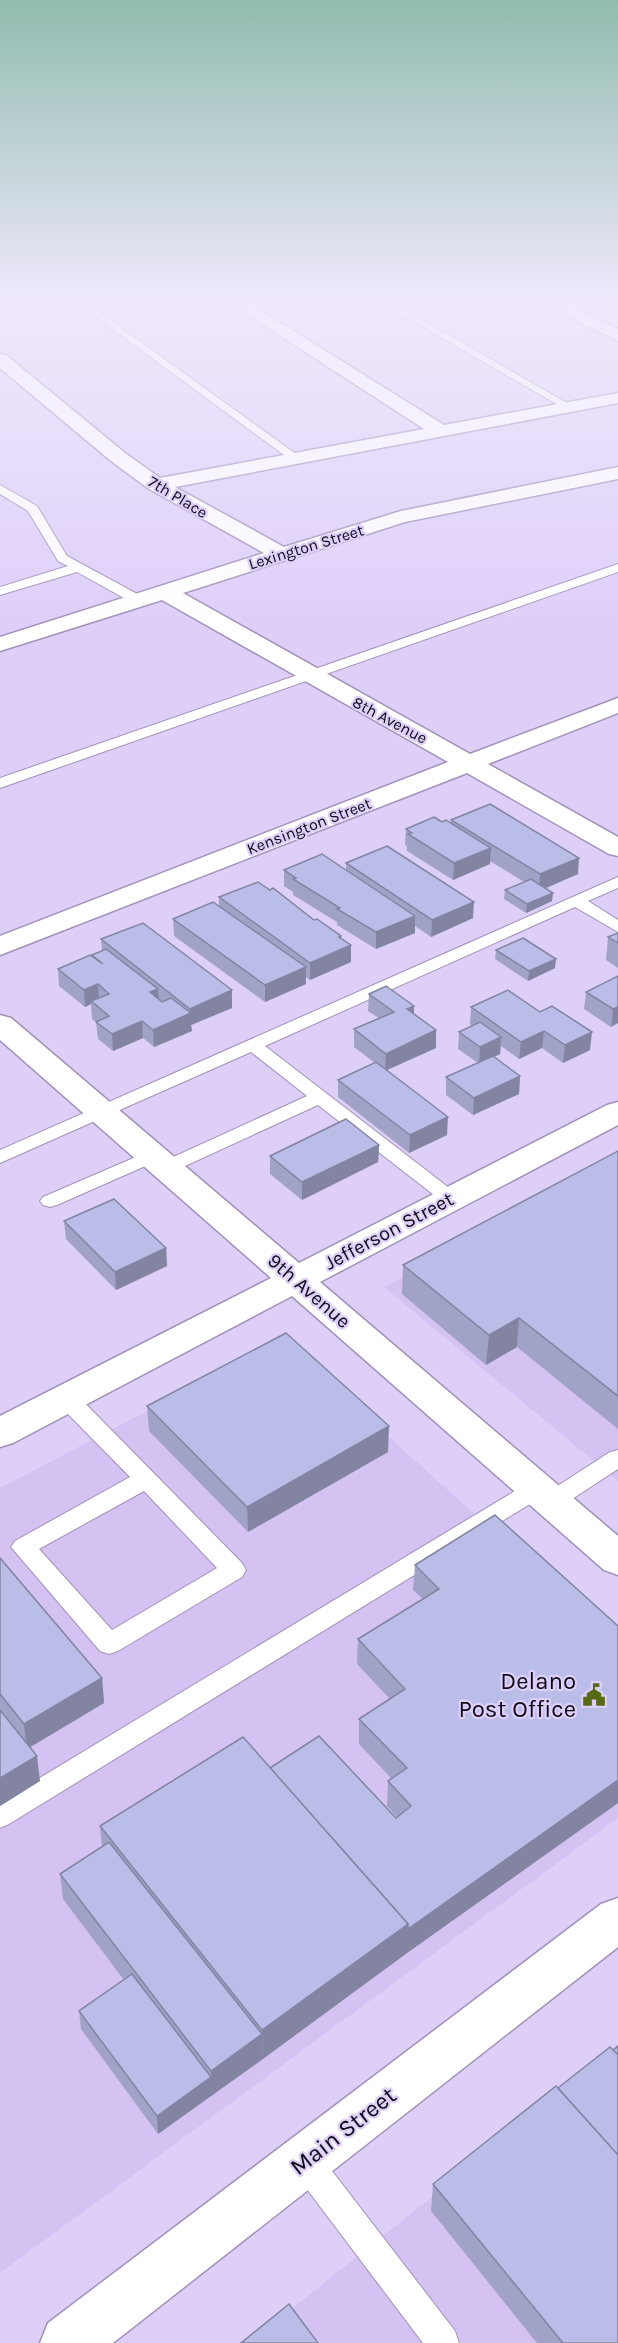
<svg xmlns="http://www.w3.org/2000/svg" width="618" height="2343" viewBox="0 0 618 2343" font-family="Karla,sans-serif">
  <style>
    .built { fill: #d4c2f3 }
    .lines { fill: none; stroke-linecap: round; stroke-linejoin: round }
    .service-casing { stroke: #a091b8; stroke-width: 2 }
    .minor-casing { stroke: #a091b8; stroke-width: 3 }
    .service { fill: #fff; fill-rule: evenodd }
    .minor { fill: #fff; fill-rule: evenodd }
    .wall { fill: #a0a3c7 }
    .shaded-wall { fill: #8284a2 }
    .building { fill: #babde7; stroke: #8284a2; stroke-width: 1.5 }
    .labels { text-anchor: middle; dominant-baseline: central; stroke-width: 4.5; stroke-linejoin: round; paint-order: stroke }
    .far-street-label { font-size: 16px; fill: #100b19; stroke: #decff9 }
    .street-label { font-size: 20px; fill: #100b19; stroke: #decff9 }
    .near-poi-label { font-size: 24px; fill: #100b19; stroke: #decff9; text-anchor: end }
    .near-street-label { font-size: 24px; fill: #100b19; stroke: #decff9 }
  </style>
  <rect width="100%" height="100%" fill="#decff9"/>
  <!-- built -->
  <g class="built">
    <path d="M618 1163V1481L384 1287Z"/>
    <path d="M266 1349 295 1352 618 1644V1818L0 2273V1488Z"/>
    <path d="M618 2050V2343H249L369 2247Z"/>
  </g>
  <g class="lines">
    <!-- service casing -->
    <g class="service-casing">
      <g id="service">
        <path d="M70 298H80L300 457V461H292Z"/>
        <path d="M373 298H384L574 407 573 409H565Z"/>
        <path d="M0 485 37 506 67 556 141 596 143 599 141 602H131L77 572 0 595V587L68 566 58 561 28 511 0 494Z"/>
        <path d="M618 564V572L0 788V778Z"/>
        <path d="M618 877V888L588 901 618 920V932L575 907 265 1046 457 1194 460 1198 457 1202 450 1204 443 1202 318 1105 172 1172H158L155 1168 158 1164 307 1096 251 1052 0 1163V1150Z"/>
        <path d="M152 1150 159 1152 162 1156 159 1160 57 1205 50 1207 43 1205 40 1201 43 1197Z"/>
        <path d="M67 1391 75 1393 242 1563 246 1570 242 1577 118 1651 109 1654 100 1651 11 1547 15 1541 130 1477 59 1405 56 1399 59 1393ZM144 1491 217 1568 112 1630 39 1549Z"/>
        <path d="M618 1450V1469L560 1507 552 1510 544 1507 540 1501 543 1496 9 1824 0 1828V1802L528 1483 536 1480 544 1483 548 1489 545 1494 610 1452Z"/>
        <path d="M305 2146 316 2150 455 2331 459 2343H423L294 2172 290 2161 294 2150Z"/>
      </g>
    </g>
    <!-- minor casing -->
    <g class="minor-casing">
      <g id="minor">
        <path d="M222 298H241L444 425 618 393V403L175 487 284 547 401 511 618 467V479L405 522 183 593 470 754 618 698V713L488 764 618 837V856L609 854 467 773 0 955V936L448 762 162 600 0 651V637L264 553 149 489 111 461 0 368V354L6 355 125 453 160 478 424 429Z"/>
        <path d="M535 298H555L618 329V341L537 301Z"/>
        <path d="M0 1015 11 1018 299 1263 607 1105 618 1102V1125L320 1282 618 1536V1575L604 1570 292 1296 13 1443 0 1447V1416L271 1278 0 1040Z"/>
        <path d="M618 1898V1947L113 2343H40L48 2323 601 1904Z"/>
      </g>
    </g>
    <!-- service -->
    <use href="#service" class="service"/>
    <!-- minor -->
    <use href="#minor" class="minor"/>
  </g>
  <!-- wall -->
  <g class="wall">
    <path d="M451 820 578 874 546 888 552 901 526 913 504 899 505 890 524 882 490 861V864L453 880 407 851V846L405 845 406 829 442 822 451 823Z"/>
    <path d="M346 863 473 918 431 937 415 926V933L376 949 337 925V922L293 895V892L284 886V870H346Z"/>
    <path d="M219 897 314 920 341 936V939L351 945V962L310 980 306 977V984L265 1002 174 936 173 919 219 906Z"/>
    <path d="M618 933V968L606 960 608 937Z"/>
    <path d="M101 939 232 990V1008L191 1025 192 1031 154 1047 143 1038 113 1051 98 1039 96 1022 92 1019 91 1004 85 1007 59 986 58 969 92 956V955L102 951Z"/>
    <path d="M496 950 555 968 528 981 495 959Z"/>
    <path d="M618 976 611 1027 584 1009 586 992Z"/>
    <path d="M508 990 590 1050 563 1063 542 1048 519 1059 501 1046 500 1054 494 1057 520 1076 519 1094 473 1115 446 1095V1077L478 1063 458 1049 459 1032 472 1026 470 1024 471 1007Z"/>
    <path d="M369 994 414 1014 436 1048 386 1070 447 1135 409 1153 338 1097V1080L375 1063 354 1047V1029L379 1018 368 1011Z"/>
    <path d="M379 1145 378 1162 302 1200 270 1174V1156Z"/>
    <path d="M618 1151V1429L517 1347 486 1365 402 1294 403 1265Z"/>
    <path d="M64 1221 166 1248 167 1266 116 1290 66 1239Z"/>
    <path d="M147 1406 388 1452 248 1532 149 1431Z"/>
    <path d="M0 1558 102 1678 104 1703 30 1747 40 1781 0 1806Z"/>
    <path d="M415 1565 618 1626V1803L407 1953 158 2134 81 2029 79 2011 124 1980 63 1899 60 1874 102 1847 100 1826 270 1768 396 1818 397 1817 387 1806 388 1781 391 1778 359 1744V1719L390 1699 357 1664 358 1639 423 1599 413 1590Z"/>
    <path d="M433 2184 618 2343H537L431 2211Z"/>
  </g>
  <!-- shaded-wall -->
  <g class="shaded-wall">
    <path d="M491 848 490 864 453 880 454 863Z"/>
    <path d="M579 858 578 874 539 891 540 874Z"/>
    <path d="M553 893 552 901 526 913 527 904Z"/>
    <path d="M474 902 473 918 431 937 432 920Z"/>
    <path d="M415 916V933L376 949V932Z"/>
    <path d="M341 936V950L351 945V962L310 980V963L339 937Z"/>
    <path d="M556 959 555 968 528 981 529 971Z"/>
    <path d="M306 967V984L265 1002V985Z"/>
    <path d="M98 984 99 1001H91V1004L85 1007 84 990Z"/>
    <path d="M158 989 159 1006 150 992Z"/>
    <path d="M232 990V1008L191 1025 192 1031 154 1047 153 1030 190 1014V1009Z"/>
    <path d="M414 1006V1023L407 1009Z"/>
    <path d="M618 1007V1023L611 1027 613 1009Z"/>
    <path d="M142 1021 143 1038 113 1051 112 1034Z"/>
    <path d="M436 1030V1048L385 1071 386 1054Z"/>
    <path d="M544 1031 542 1048 519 1059 521 1042Z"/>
    <path d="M592 1032 590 1050 563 1063 565 1045Z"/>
    <path d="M501 1037 500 1054 479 1064 480 1047Z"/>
    <path d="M520 1076 519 1094 473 1115 474 1098Z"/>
    <path d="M448 1117 447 1135 409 1153 410 1135Z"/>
    <path d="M379 1145 378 1162 302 1200V1182Z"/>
    <path d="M166 1248 167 1266 116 1290 115 1272Z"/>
    <path d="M519 1318 517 1347 486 1365 489 1335Z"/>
    <path d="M389 1426 388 1452 248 1532 247 1507Z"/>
    <path d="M102 1678 104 1703 27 1749 24 1724Z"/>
    <path d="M37 1756 40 1781 0 1806V1778Z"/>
    <path d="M618 1780V1803L407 1953 263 2059 262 2030 408 1924Z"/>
    <path d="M262 2034 263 2059 158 2134 157 2116 211 2077V2071Z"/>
  </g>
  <!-- building -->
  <g class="building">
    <path d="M490 804 579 858 540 874 451 820Z"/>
    <path d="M434 817 442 822 446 820 491 848 454 863 408 834 412 833 406 829Z"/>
    <path d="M387 846 474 902 432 920 346 863Z"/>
    <path d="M322 854 415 916 376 932 337 909 340 908 293 879 296 878 284 870Z"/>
    <path d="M531 879 553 893 527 904 505 890Z"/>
    <path d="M258 882 270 890 273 888 314 920 317 919 341 936 339 937 351 945 310 963 219 897Z"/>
    <path d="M213 902 306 967 265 985 173 919Z"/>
    <path d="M143 923 232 990 190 1009 101 939Z"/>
    <path d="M618 933V943L608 937Z"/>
    <path d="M523 938 556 959 529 971 496 950Z"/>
    <path d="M106 949 158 989 150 992 162 1002 171 998 191 1013 153 1030 142 1021 112 1034 96 1022 109 1016 91 1001 109 994 98 984 84 990 58 969 90 955 103 964 92 955Z"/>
    <path d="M618 976V1007L613 1009 586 992Z"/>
    <path d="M386 986 414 1006 407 1009 436 1030 386 1054 354 1029 394 1012 369 994Z"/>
    <path d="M508 990 540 1012 552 1006 592 1032 565 1045 544 1031 521 1042 471 1007Z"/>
    <path d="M480 1022 501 1037 480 1047 459 1032Z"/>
    <path d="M493 1056 520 1076 474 1098 446 1077Z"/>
    <path d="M376 1062 448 1117 410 1135 338 1080Z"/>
    <path d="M346 1119 379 1145 302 1182 270 1156Z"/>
    <path d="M618 1151V1396L519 1318 489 1335 403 1265Z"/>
    <path d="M114 1199 166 1248 115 1272 64 1221Z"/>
    <path d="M286 1333 389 1426 247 1507 147 1406Z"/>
    <path d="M495 1515 618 1626V1780L408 1929V1924L270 1768 319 1736 396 1818 411 1806 388 1781 407 1768 359 1719 405 1689 358 1639 439 1589 415 1565Z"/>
    <path d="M0 1558 102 1678 24 1724 0 1694Z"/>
    <path d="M0 1710 37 1756 0 1778Z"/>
    <path d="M243 1737 408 1924 262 2030 100 1826Z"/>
    <path d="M109 1842 262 2034 211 2071 60 1874Z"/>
    <path d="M132 1974 211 2077 157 2116 79 2011Z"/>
    <path d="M618 2046V2055L613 2050Z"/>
    <path d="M610 2047 618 2055V2155L558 2088Z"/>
    <path d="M556 2086 618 2155V2343H563L433 2184Z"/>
    <path d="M289 2304 318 2343H241Z"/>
  </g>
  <!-- sky -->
  <linearGradient id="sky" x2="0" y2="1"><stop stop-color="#90bcaf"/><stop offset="0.48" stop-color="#f0e9fc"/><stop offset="1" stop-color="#f0e9fc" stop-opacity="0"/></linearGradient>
  <rect width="618" height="626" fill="url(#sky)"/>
  <!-- icons -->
  <defs>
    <g id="civic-bare" transform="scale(1.8)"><path d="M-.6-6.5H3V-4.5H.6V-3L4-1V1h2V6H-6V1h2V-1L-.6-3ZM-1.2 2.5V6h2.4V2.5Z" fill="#566915" stroke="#decff9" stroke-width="2.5" paint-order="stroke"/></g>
  </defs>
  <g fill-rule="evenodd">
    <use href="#civic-bare" x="594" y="1695"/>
  </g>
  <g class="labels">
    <!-- far-street labels -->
    <g class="far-street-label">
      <text transform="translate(178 497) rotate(31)">7th Place</text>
      <text transform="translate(306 547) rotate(-17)">Lexington Street</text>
      <text transform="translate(390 720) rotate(28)">8th Avenue</text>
      <text transform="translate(309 826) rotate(-21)">Kensington Street</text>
    </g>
    <!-- street labels -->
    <g class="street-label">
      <text transform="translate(389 1231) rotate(-28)">Jefferson Street</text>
      <text transform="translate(309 1291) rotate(41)">9th Avenue</text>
    </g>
    <!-- near-poi labels -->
    <g class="near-poi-label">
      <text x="576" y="1681">Delano<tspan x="576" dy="28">Post Office</tspan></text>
    </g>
    <!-- near-street labels -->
    <g class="near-street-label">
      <text transform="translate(343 2131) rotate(-38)">Main Street</text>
    </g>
  </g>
</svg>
